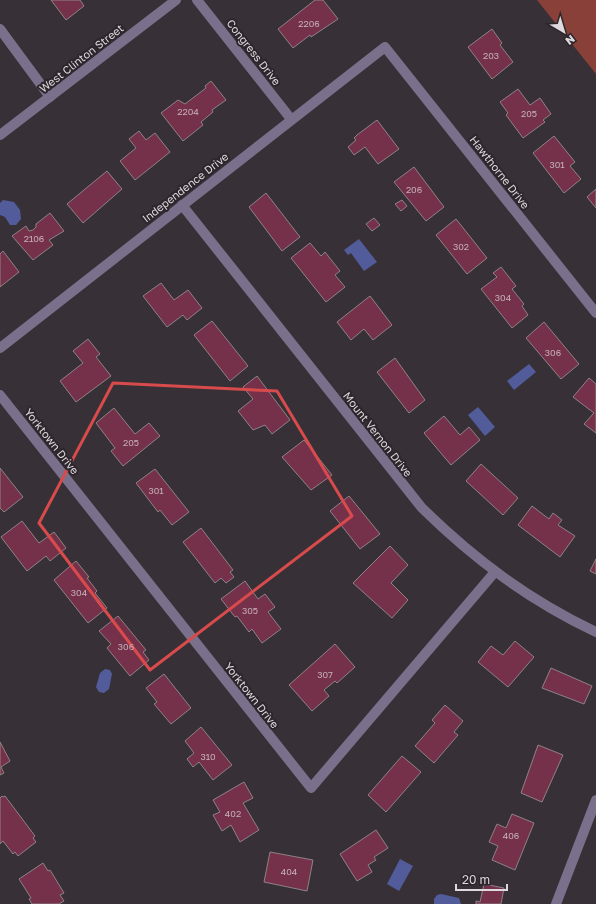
<svg xmlns="http://www.w3.org/2000/svg" width="596" height="904" viewBox="0 0 596 904" font-family="'Golos Text',sans-serif">
  <style>
    .forest { fill: #884038 }
    .water { fill: #525c9b }
    .building { fill: #76314a; stroke: #8d8385 }
    .lines { fill: none; stroke-linecap: round; stroke-linejoin: round }
    .minor { stroke: #7b708c; stroke-width: 10 }
    .marked { fill: none; stroke: #d84b4c; stroke-width: 3; stroke-linejoin: round }
    .labels { text-anchor: middle; dominant-baseline: central; stroke-width: 4; stroke-linejoin: round; paint-order: stroke }
    .number-label { font-size: 9px; fill: #c4afb8 }
    .street-label { font-size: 11px; fill: #ded9dd; stroke: #2d262c }
  </style>
  <rect width="100%" height="100%" fill="#373036"/>
  <!-- forest -->
  <path class="forest" d="M537 0H596V74Z"/>
  <!-- water -->
  <g class="water">
    <path d="M3 200 14 202 20 210 21 219 16 225H10L5 217 0 215V203Z"/>
    <path d="M359 239 377 262 364 271 351 253 348 255 344 250Z"/>
    <path d="M529 364 536 372 514 390 507 381Z"/>
    <path d="M478 407 495 427 485 436 468 415Z"/>
    <path d="M105 669 110 670 112 674 109 689 104 693 99 692 96 687 100 673Z"/>
    <path d="M400 859 413 866 399 891 387 884Z"/>
    <path d="M441 894 459 898 461 904H434V899L437 895Z"/>
  </g>
  <!-- building -->
  <g class="building">
    <path d="M51 0H80L84 6 66 20Z"/>
    <path d="M315 0H323L338 19 311 37 310 35 293 48 278 29Z"/>
    <path d="M492 29 502 43 500 45 513 62 492 79 468 47Z"/>
    <path d="M211 81 226 100 212 110 213 112 201 122 203 125 183 141 161 113 178 100 185 104 206 88 205 86Z"/>
    <path d="M518 89 530 105 540 98 551 114 543 120 545 122 523 138 506 115 508 113 500 102Z"/>
    <path d="M377 120 399 149 378 164 365 147 354 155 348 147 356 140 354 138 357 135Z"/>
    <path d="M139 131 146 140 155 133 170 152 135 180 120 161 136 148 129 139Z"/>
    <path d="M554 136 575 162 570 166 581 179 564 193 533 153Z"/>
    <path d="M414 167 444 207 426 221 394 182Z"/>
    <path d="M107 171 122 189 83 223 67 204Z"/>
    <path d="M596 189V208L587 197Z"/>
    <path d="M266 193 300 237 282 251 249 207Z"/>
    <path d="M402 200 407 206 401 211 395 204Z"/>
    <path d="M50 213 64 231 49 240 53 245 33 260 12 236 26 226 29 231 33 230 36 227V224Z"/>
    <path d="M374 218 380 225 372 231 366 224Z"/>
    <path d="M456 219 487 258 467 274 436 235Z"/>
    <path d="M310 243 321 256 325 252 340 271 335 275 345 287 326 302 291 258Z"/>
    <path d="M3 251 19 272 0 287V254Z"/>
    <path d="M501 267 516 286 512 289 524 304 522 306 528 315 512 328 481 289 497 277 493 273Z"/>
    <path d="M161 283 174 300 188 290 202 308 187 320 183 315 167 327 143 296Z"/>
    <path d="M370 296 392 325 373 340 364 329 351 340 337 322Z"/>
    <path d="M212 321 248 366 230 381 194 335Z"/>
    <path d="M544 322 579 364 561 379 526 338Z"/>
    <path d="M88 339 100 354 96 357 111 376 76 402 60 381 83 363 73 351Z"/>
    <path d="M395 358 425 400 409 413 377 372Z"/>
    <path d="M257 376 290 420 272 434 265 425 253 430 238 411 253 399 243 387Z"/>
    <path d="M589 378 596 384V433L584 424 594 413 573 397Z"/>
    <path d="M114 408 135 434 149 423 160 436 123 466 111 451 115 448 96 423Z"/>
    <path d="M444 416 460 435 469 427 480 440 451 465 424 433Z"/>
    <path d="M304 440 332 475 311 490 282 457Z"/>
    <path d="M481 464 518 498 503 515 466 481Z"/>
    <path d="M0 468 23 497 4 512 0 508Z"/>
    <path d="M155 469 189 512 172 525 160 510 158 512 136 483Z"/>
    <path d="M349 496 380 534 360 549 330 511Z"/>
    <path d="M532 506 549 519 553 513 562 520 558 525 575 536 560 557 518 525Z"/>
    <path d="M22 521 39 543 54 532 66 548 50 561 46 556 27 571 1 537Z"/>
    <path d="M201 528 233 570 230 572 234 577 226 583 221 578 215 583 183 542Z"/>
    <path d="M390 546 408 565 391 583 408 600 392 618 353 583Z"/>
    <path d="M596 559V574L590 571Z"/>
    <path d="M76 561 89 577 87 578 97 591 95 593 107 608 88 623 54 580Z"/>
    <path d="M245 581 258 599 265 594 275 607 268 612 281 629 262 643 252 629 249 632 237 616 235 617 221 599Z"/>
    <path d="M118 616 146 650 143 652 149 660 130 676 107 648 111 644 99 631Z"/>
    <path d="M515 641 534 657 508 687 478 662 491 646 503 655Z"/>
    <path d="M335 644 355 667 337 683 335 681 324 690 329 696 312 711 289 685Z"/>
    <path d="M551 668 592 686 584 704 542 688Z"/>
    <path d="M164 674 191 708 171 724 154 704 157 702 146 688Z"/>
    <path d="M445 705 463 721 454 732 458 735 434 763 415 746 435 723 432 720Z"/>
    <path d="M201 727 232 765 213 780 199 762 193 767 187 759 194 753 185 741Z"/>
    <path d="M0 742 10 761 1 767 4 773 0 775Z"/>
    <path d="M538 745 563 755 542 802 521 793Z"/>
    <path d="M402 756 421 772 386 812 368 795Z"/>
    <path d="M244 782 253 798 243 803 259 830 240 842 231 825 222 831 213 815 220 812 213 800Z"/>
    <path d="M2 796 3 797 5 796 35 836 33 838 36 842 18 856 15 852 13 854 3 841 0 844V798Z"/>
    <path d="M512 814 534 823 515 870 492 860 498 846 489 842 497 824 506 828Z"/>
    <path d="M376 830 388 848 374 857 376 860 368 865 372 872 357 881 340 854Z"/>
    <path d="M270 852 313 860 307 891 264 882Z"/>
    <path d="M43 863 48 871 50 870 64 893 60 895 64 901 59 904H32L29 899 31 898 19 879Z"/>
    <path d="M484 884 504 888 501 904H476V901L480 902Z"/>
  </g>
  <g class="lines">
    <!-- minor -->
    <g class="minor">
      <path d="M197 0 291 119"/>
      <path d="M0 29 50 97"/>
      <path d="M0 135 176 0"/>
      <path d="M182 205 422 508C475 560 529 600 596 632"/>
      <path d="M0 348 385 47 596 313"/>
      <path d="M0 395 311 788 494 573"/>
      <path d="M556 904 596 800"/>
    </g>
  </g>
  <!-- marked area -->
  <path class="marked" d="M113 383 277 391 352 516 150 670 39 523Z"/>
  <g class="labels">
    <!-- number labels -->
    <g class="number-label">
      <text x="309" y="23">2206</text>
      <text x="491" y="55">203</text>
      <text x="188" y="111">2204</text>
      <text x="529" y="113">205</text>
      <text x="557" y="164">301</text>
      <text x="414" y="189">206</text>
      <text x="34" y="238">2106</text>
      <text x="461" y="246">302</text>
      <text x="503" y="297">304</text>
      <text x="553" y="352">306</text>
      <text x="131" y="442">205</text>
      <text x="156" y="490">301</text>
      <text x="79" y="592">304</text>
      <text x="250" y="610">305</text>
      <text x="126" y="646">306</text>
      <text x="325" y="674">307</text>
      <text x="208" y="756">310</text>
      <text x="233" y="813">402</text>
      <text x="511" y="835">406</text>
      <text x="289" y="871">404</text>
    </g>
    <!-- street labels -->
    <g class="street-label">
      <text transform="translate(254 52) rotate(52)">Congress Drive</text>
      <text transform="translate(81 58) rotate(-38)">West Clinton Street</text>
      <text transform="translate(500 172) rotate(52)">Hawthorne Drive</text>
      <text transform="translate(185 187) rotate(-38)">Independence Drive</text>
      <text transform="translate(378 434) rotate(52)">Mount Vernon Drive</text>
      <text transform="translate(52 441) rotate(52)">Yorktown Drive</text>
      <text transform="translate(252 695) rotate(52)">Yorktown Drive</text>
    </g>
  </g>
  <!-- north arrow -->
  <g transform="translate(564 32) rotate(142)" stroke="#2d262c" stroke-width="3" paint-order="stroke">
  <path d="M0-3L7 15L0 10L-7 15Z" fill="#ded9dd"/>
  <text y="-6" font-size="11" font-weight="bold" text-anchor="middle" fill="#ded9dd">N</text>
  </g>
  <!-- scale -->
  <path d="M456 884v6h51v-6" fill="none" stroke="#ded9dd" stroke-width="2"/>
  <text x="462" y="884" font-size="12" fill="#ded9dd" stroke="#2d262c" stroke-width="3" paint-order="stroke">20 m</text>
</svg>
